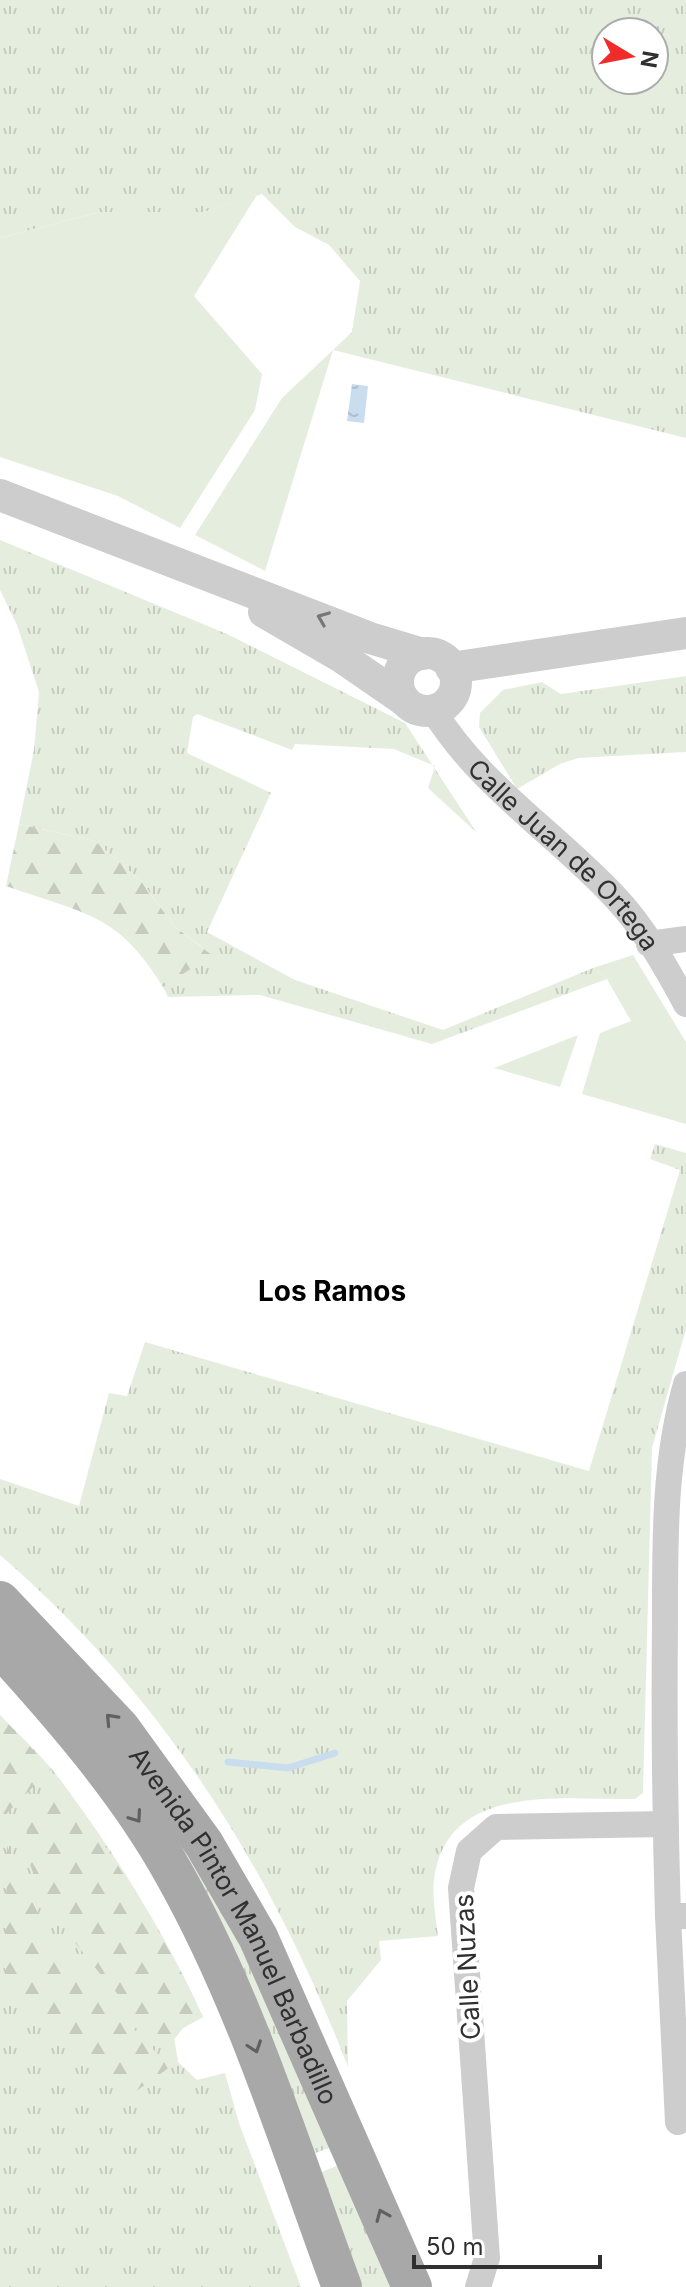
<svg xmlns="http://www.w3.org/2000/svg" width="686" height="2287" viewBox="0 0 686 2287" font-family="Inter,sans-serif">
  <style>
    .grass { fill: url(#grass-tufts); fill-rule: evenodd }
    .forest { fill: url(#forest-firs) }
    .garden { fill: #e5eede }
    .water { fill: url(#water-ripples) }
    .lines { fill: none; stroke-linecap: round; stroke-linejoin: round }
    .stream { stroke: #c9ddef; stroke-width: 7 }
    .minor { stroke: #cdcdcd; stroke-width: 26 }
    .tertiary { stroke: #cdcdcd; stroke-width: 32 }
    .primary { stroke: #a8a8a8; stroke-width: 40 }
    .oneway { stroke: #777 }
    .oneway2 { stroke: #606060 }
    .labels { text-anchor: middle; dominant-baseline: central; stroke-width: 8; stroke-linejoin: round; paint-order: stroke }
    .street-label { font-size: 26px; fill: #303030; stroke: #fff }
    .neighbourhood-label { font-size: 28px; font-weight: bold; fill: #000; stroke: #fff }
  </style>
  <defs>
    <pattern id="grass-tufts" width="24" height="20" patternUnits="userSpaceOnUse" patternTransform="scale(2)"><rect width="24" height="20" fill="#e5eede"/><path d="M3 7l-1-3M5 7V3M7 7l1-3M15 17l-1-3M17 17v-4M19 17l1-3" fill="none" stroke="#c5ccbf"/></pattern>
    <pattern id="forest-firs" width="22" height="20" patternUnits="userSpaceOnUse" patternTransform="scale(2)"><rect width="22" height="20" fill="#e5eede"/><path d="M5 1l3.5 6h-7zM16 11l3.5 6h-7z" fill="#c5ccbf"/></pattern>
    <pattern id="water-ripples" width="26" height="14" patternUnits="userSpaceOnUse" patternTransform="scale(2)"><rect width="26" height="14" fill="#c9ddef"/><path d="M2 4q2-2 4 0t4 0M15 11q2-2 4 0t4 0" fill="none" stroke="#adbecd"/></pattern>
  </defs>
  <rect width="100%" height="100%" fill="#fff"/>
  <!-- grass -->
  <g class="grass">
    <path d="M0 0H686V438L333 350 352 332 360 281 329 245 295 227 262 194 204 212H100L0 238ZM606 32H654V80H606Z"/>
    <path d="M0 540 227 634 405 723 477 833 428 788 435 766 394 749 295 744 292 750 197 714 193 717 187 753 271 793 207 932 295 980 443 1030 593 968 607 979 432 1044 260 995 168 997 163 987 211 954 174 926 142 882 95 841 19 824 34 750 39 692 17 625 0 590Z"/>
    <path d="M686 676V752L578 758 560 764 517 789 479 727 480 713 503 690 542 682 561 694Z"/>
    <path d="M655 1144 686 1153V1329L652 1448 643 1793 635 1799C564 1800 446 1781 434 1880 432 1897 436 1918 438 1936L379 1941 381 1960 347 2001 348 2067C271 1868 163 1696 0 1555V1479L79 1506 109 1393 127 1396 145 1342 589 1471 680 1170 650 1159Z"/>
    <path d="M0 1715C19 1735 41 1755 58 1777 114 1851 165 1933 203 2017L183 2028 174 2039 178 2062 197 2080 225 2073 239 2123 301 2287H0Z"/>
    <path d="M114 1742 187 1845 248 1950 336 2145 308 2156Z"/>
    <path d="M344 2163 399 2287H355L314 2175Z"/>
  </g>
  <!-- forest -->
  <g class="forest">
    <path d="M19 824 95 841 142 882 174 926 212 955 163 987C117 912 84 914 6 886Z"/>
    <path d="M0 1715 51 1769 2 1818 0 1817Z"/>
    <path d="M60 1779C112 1856 165 1932 203 2017L183 2028 174 2039 178 2062C138 2012 14 1896 27 1830 31 1808 45 1795 60 1779Z"/>
    <path d="M7 1846 52 1944 170 2067 135 2092 21 2008 5 1985Z"/>
  </g>
  <!-- garden -->
  <g class="garden">
    <path d="M257 195 194 296 262 374 255 410 180 528 118 496 0 457V238L100 212H204Z"/>
    <path d="M333 350 265 571 195 535 282 398Z"/>
    <path d="M633 955 686 1042V1124L582 1094 600 1033 631 1021 607 979 593 968Z"/>
    <path d="M578 1035 560 1087 494 1068Z"/>
  </g>
  <!-- water -->
  <path class="water" d="M352 384 368 386 364 423 347 421Z"/>
  <g class="lines">
    <!-- stream -->
    <path class="stream" d="M228 1762 288 1768 335 1753"/>
    <!-- minor -->
    <g class="minor">
      <path id="s1" d="M433 710C480 786 554 832 614 896 643 926 666 967 686 1004"/>
      <path d="M649 944 686 939"/>
      <path d="M686 1384C664 1460 665 1542 665 1621 664 1720 665 1818 668 1916H686"/>
      <path d="M668 1916 678 2122"/>
      <path d="M478 2287 487 2258 461 1888 469 1851 496 1827 665 1824"/>
    </g>
    <!-- tertiary -->
    <g class="tertiary">
      <path d="M0 495 370 638 423 654"/>
      <path d="M264 612 343 658 404 700"/>
      <circle cx="427" cy="682" r="29"/>
      <path d="M451 668 686 633"/>
    </g>
    <!-- primary -->
    <g class="primary">
      <path id="s2" d="M0 1601 120 1728 204 1844 258 1937 412 2287"/>
      <path d="M0 1647C62 1715 128 1791 173 1872 247 2003 290 2147 342 2287"/>
    </g>
  </g>
  <!-- one-way arrows -->
  <defs><path id="oneway-chevron" d="M-2-3.5L2.5 0L-2 3.5" fill="none" stroke-width="1.6" stroke-linecap="round" stroke-linejoin="round" transform="scale(2)"/></defs>
  <use class="oneway" href="#oneway-chevron" transform="translate(323 618) rotate(-158)"/>
  <g class="oneway2">
    <use href="#oneway-chevron" transform="translate(111 1719) rotate(-133)"/>
    <use href="#oneway-chevron" transform="translate(136 1817) rotate(55)"/>
    <use href="#oneway-chevron" transform="translate(255 2047) rotate(71)"/>
    <use href="#oneway-chevron" transform="translate(382 2215) rotate(-113)"/>
  </g>
  <g class="labels">
    <!-- street labels -->
    <g class="street-label">
      <text stroke="none"><textPath href="#s1" startOffset="196">Calle Juan de Ortega</textPath></text>
      <text stroke="none"><textPath href="#s2" startOffset="404">Avenida Pintor Manuel Barbadillo</textPath></text>
      <text transform="translate(467 1967) rotate(-93)">Calle Nuzas</text>
    </g>
    <!-- neighbourhood labels -->
    <g class="neighbourhood-label">
      <text x="332" y="1291">Los Ramos</text>
    </g>
  </g>
  <!-- north arrow -->
  <g transform="translate(630 56) rotate(100)"><circle r="38" fill="#ffffff" stroke="#acacac" stroke-width="2"/>
  <path d="M0-6L14 30L0 20L-14 30Z" fill="#f02c2a"/>
  <text y="-12" font-size="22" font-weight="bold" text-anchor="middle" fill="#303030">N</text>
  </g>
  <!-- scale -->
  <path d="M414 2255v12h186v-12" fill="none" stroke="#303030" stroke-width="4"/>
  <text x="426" y="2255" font-size="24" fill="#303030" stroke="#ffffff" stroke-width="6" paint-order="stroke">50 m</text>
</svg>
